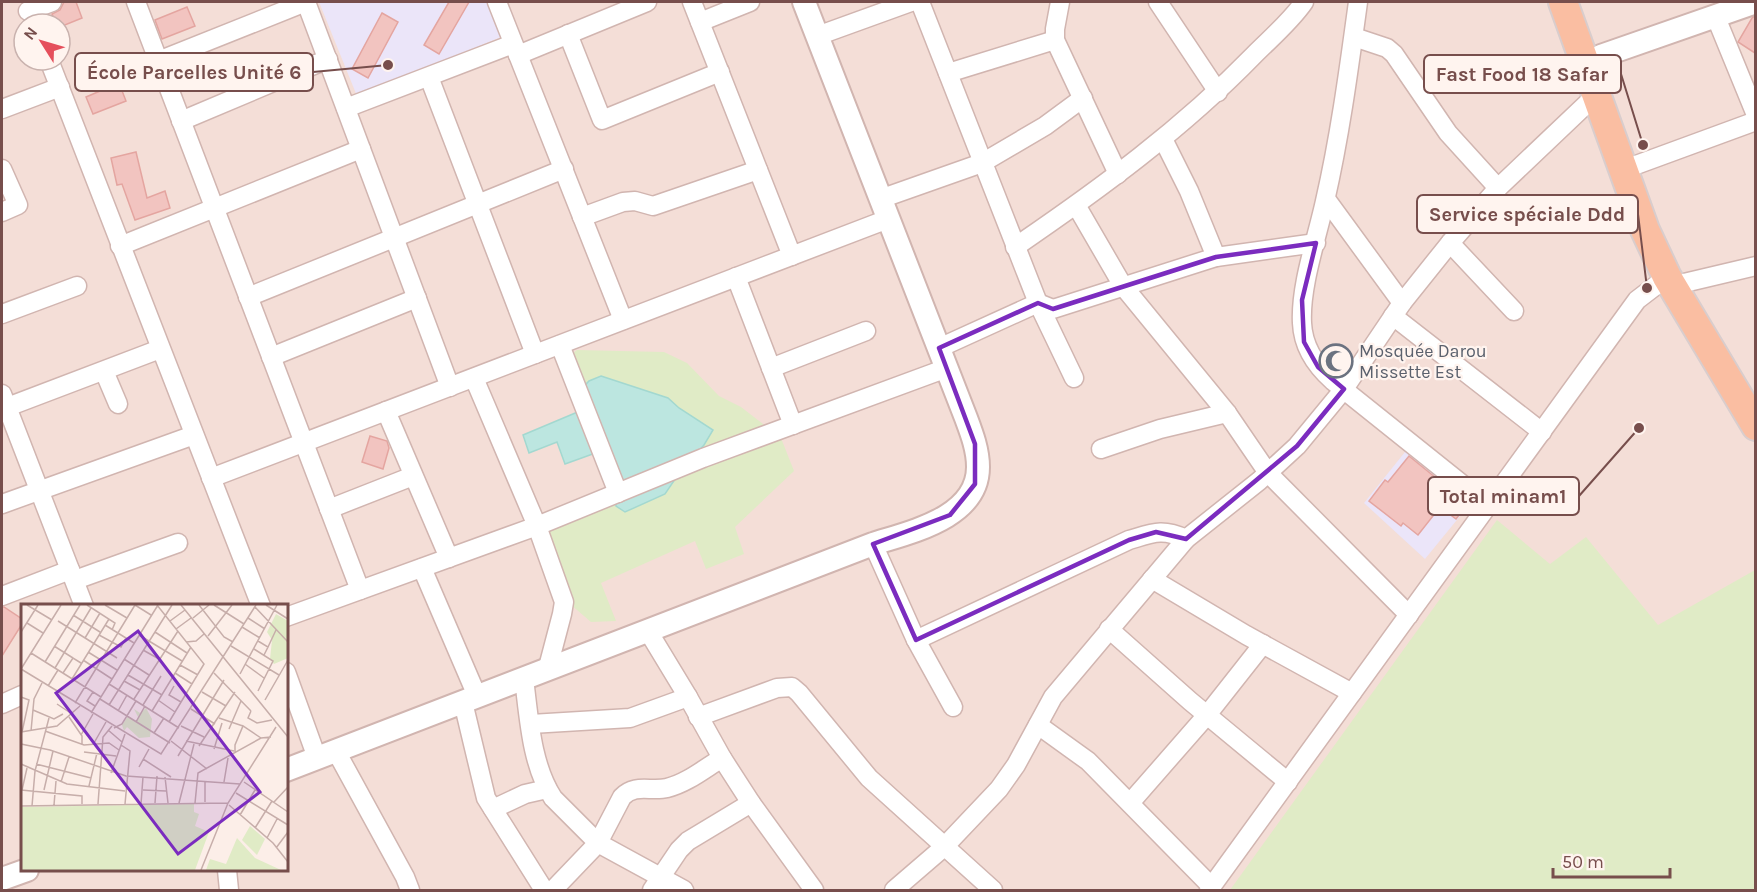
<svg xmlns="http://www.w3.org/2000/svg" width="1757" height="892" viewBox="0 0 1757 892" font-family="Karla,sans-serif">
  <style>
    .residential { fill: #f4ded7; fill-rule: evenodd }
    .education { fill: #ebe5f9 }
    .green { fill: #e0ebc6 }
    .water { fill: #bce6e0; stroke: #a3d8d0; stroke-width: 1.5 }
    .building { fill: #f2c4c0; stroke: #e4a5a0; stroke-width: 1.5 }
    .lines { fill: none; stroke-linecap: round; stroke-linejoin: round }
    .minor-casing { stroke: #d1b5b0; stroke-width: 21 }
    .tertiary-casing { stroke: #d1b5b0; stroke-width: 26 }
    .primary-casing { stroke: #d9cdcd; stroke-width: 32 }
    .minor { stroke: #fff; stroke-width: 18 }
    .tertiary { stroke: #fff; stroke-width: 22 }
    .primary { stroke: #fabea2; stroke-width: 28 }
    .marked { fill: none; stroke: #7b2cbf; stroke-width: 4.5; stroke-linejoin: round }
    .labels { text-anchor: middle; dominant-baseline: central; stroke-width: 4.5; stroke-linejoin: round; paint-order: stroke }
    .worship-label { font-size: 18px; fill: #5b616d; stroke: #fff4ef; text-anchor: start }
    .inset-road { fill: none; stroke: #c7aeaa; stroke-width: 1.5 }
    .view { fill: #7b2cbf; fill-opacity: 0.15; stroke: #7b2cbf; stroke-width: 3 }
    .inset-edge { fill: none; stroke: #774e4c; stroke-width: 3 }
    .leader { fill: none; stroke: #774e4c; stroke-width: 2 }
    .callout-dot { fill: #774e4c; stroke: #fff4ef; stroke-width: 2 }
    .callout { fill: #fff4ef; stroke: #774e4c; stroke-width: 2 }
    .callout-label { font-size: 20px; text-anchor: middle; font-weight: bold; fill: #774e4c }
  </style>
  <rect width="100%" height="100%" fill="#fceee8"/>
  <!-- residential -->
  <path class="residential" d="M2 2H1755V890H2ZM24 24H60V60H24ZM22 606H286V870H22Z"/>
  <!-- education -->
  <g class="education">
    <path d="M319 2H493L506 35 357 96Z"/>
    <path d="M1409 447 1474 499 1425 559 1364 503Z"/>
  </g>
  <!-- green -->
  <g class="green">
    <path d="M577 350 664 352 687 363 719 396 741 407 781 438 794 471 735 527 744 554 706 569 695 541 601 583 616 621 591 622 570 604 540 515 614 489 601 451 565 464 557 442 529 453 523 435 580 411 563 360Z"/>
    <path d="M1497 520 1550 564 1586 537 1658 625 1755 570V890H1230Z"/>
  </g>
  <!-- water -->
  <path class="water" d="M601 376 668 398 679 408 713 430 704 445 682 469 665 494 625 512 616 506 615 489 601 451 565 464 557 442 529 453 523 435 580 411 575 396 589 381Z"/>
  <!-- building -->
  <g class="building">
    <path d="M64 2H76L82 18 60 27V24H56L52 14 60 10Z"/>
    <path d="M449 2H469L439 54 424 45Z"/>
    <path d="M187 7 195 26 162 39 155 20Z"/>
    <path d="M382 13 398 22 368 78 352 69Z"/>
    <path d="M1755 16V53L1738 42 1752 18Z"/>
    <path d="M119 83 126 101 93 114 86 97Z"/>
    <path d="M136 152 147 198 165 191 170 208 135 220 122 184 117 185 111 158Z"/>
    <path d="M1333 347 1348 353 1340 372 1328 360Z"/>
    <path d="M370 436 387 441 389 448 383 469 362 462Z"/>
    <path d="M1409 456 1468 504 1456 519 1440 507 1418 535 1403 523 1401 526 1369 501 1385 480 1388 482Z"/>
    <path d="M2 607H4L22 619V624L2 656Z"/>
  </g>
  <g class="lines">
    <!-- minor casing -->
    <g class="minor-casing">
      <g id="minor">
        <path d="M136 2 360 590"/>
        <path d="M306 2 450 387"/>
        <path d="M497 2 623 320"/>
        <path d="M692 2 792 256"/>
        <path d="M920 2 1038 303 1074 378"/>
        <path d="M1060 2 1055 29V40L1118 174"/>
        <path d="M1158 2 1218 92"/>
        <path d="M1358 2C1349 68 1340 136 1325 201 1317 238 1300 286 1302 323 1303 347 1315 365 1333 381L1488 505"/>
        <path d="M28 11 52 2"/>
        <path d="M1715 15 1756 115"/>
        <path d="M700 22 750 2"/>
        <path d="M568 34 602 120 720 72"/>
        <path d="M817 36 911 2"/>
        <path d="M1354 37 1387 48 1394 54 1448 133 1498 188"/>
        <path d="M518 55 647 2"/>
        <path d="M49 60 261 606"/>
        <path d="M158 61 306 2"/>
        <path d="M948 73 1055 40"/>
        <path d="M429 77 535 354"/>
        <path d="M346 108 513 44"/>
        <path d="M2 109 60 87"/>
        <path d="M181 121 328 59"/>
        <path d="M1163 139 1189 191 1216 257"/>
        <path d="M1636 165 1756 121"/>
        <path d="M2 169 18 205 2 212"/>
        <path d="M880 199 982 163 1045 126 1083 98"/>
        <path d="M1326 199 1402 303"/>
        <path d="M1076 205 1123 286 1227 413 1268 473 1409 615"/>
        <path d="M582 217 623 202 635 201 653 206 758 170"/>
        <path d="M1450 243 1514 311"/>
        <path d="M120 246 361 149"/>
        <path d="M1015 247C1100 189 1182 129 1254 55 1271 38 1291 21 1304 2"/>
        <path d="M736 277 793 425"/>
        <path d="M1684 283 1756 266"/>
        <path d="M248 297 564 169"/>
        <path d="M2 314 77 286"/>
        <path d="M1393 316 1542 432"/>
        <path d="M560 345 618 493"/>
        <path d="M939 348 1038 303 1053 309 1216 257 1316 243"/>
        <path d="M271 357 417 298"/>
        <path d="M771 368 866 331"/>
        <path d="M104 371 118 404"/>
        <path d="M474 378 537 526 564 602 562 614 547 671"/>
        <path d="M2 394 84 606"/>
        <path d="M2 409 160 349"/>
        <path d="M386 411 449 558"/>
        <path d="M1101 449 1160 429 1227 413"/>
        <path d="M211 478 888 219"/>
        <path d="M2 504 194 435"/>
        <path d="M329 509 413 476"/>
        <path d="M873 544 916 640 953 707"/>
        <path d="M422 568 477 696"/>
        <path d="M1152 579 1246 635 1352 693"/>
        <path d="M75 580 178 543"/>
        <path d="M2 596 70 570"/>
        <path d="M286 617 537 526 703 458 947 368"/>
        <path d="M1109 629 1190 701 1288 782"/>
        <path d="M648 631 688 697 722 758 751 803 814 890"/>
        <path d="M916 640 1129 540C1153 533 1162 528 1186 539"/>
        <path d="M286 672 317 758"/>
        <path d="M524 679C529 717 531 764 553 798L598 843 684 890"/>
        <path d="M463 702 486 798 544 890"/>
        <path d="M2 704 22 695"/>
        <path d="M698 717 777 688 792 687 799 693 869 778 993 890"/>
        <path d="M531 724 630 718 688 697"/>
        <path d="M1038 725 1088 761 1212 887"/>
        <path d="M336 751 405 877 410 890"/>
        <path d="M1130 803 1207 715 1263 644"/>
        <path d="M493 809 525 794 547 789"/>
        <path d="M227 870 229 890"/>
        <path d="M553 890 598 843 622 797C635 783 651 792 667 788 687 783 704 769 722 758"/>
        <path d="M652 890 679 850 688 841 751 803"/>
        <path d="M894 890 944 847 999 789 1016 765 1053 697 1186 539 1259 481 1297 446 1344 389 1402 303 1450 243 1498 188 1596 95"/>
        <path d="M1209 890 1637 300 1667 277"/>
      </g>
    </g>
    <!-- tertiary casing -->
    <g class="tertiary-casing">
      <g id="tertiary">
        <path d="M1601 56 1756 2"/>
        <path d="M286 770 873 544C910 532 978 518 978 467 978 450 972 434 966 418L804 2"/>
        <path d="M2 879 27 870"/>
      </g>
    </g>
    <!-- primary casing -->
    <g class="primary-casing">
      <path id="primary" d="M1563 2 1645 230 1667 277 1756 426"/>
    </g>
    <!-- minor -->
    <use href="#minor" class="minor"/>
    <!-- tertiary -->
    <use href="#tertiary" class="tertiary"/>
    <!-- primary -->
    <use href="#primary" class="primary"/>
  </g>
  <!-- marked area -->
  <path class="marked" d="M1316 243 1302 300 1304 342 1318 367 1344 389 1297 446 1186 539 1156 532 1129 540 916 640 873 544 950 515 975 484V444L939 348 1038 303 1053 309 1216 257Z"/>
  <!-- icons -->
  <defs>
    <g id="mosque-ring" transform="scale(1.725)"><circle r="9.5" fill="#fff4ef" stroke="#6b7280" stroke-width="1.5"/><path d="M3.5-4.9A6 6 0 1 0 3.5 4.9A5 5 0 1 1 3.5-4.9Z" fill="#6b7280"/></g>
  </defs>
  <g fill-rule="evenodd">
    <use href="#mosque-ring" x="1336" y="361"/>
  </g>
  <g class="labels">
    <!-- worship labels -->
    <g class="worship-label">
      <text x="1359" y="351">Mosquée Darou<tspan x="1359" dy="21">Missette Est</tspan></text>
    </g>
  </g>
  <!-- overview -->
  <g transform="translate(21 604)">
    <rect width="267" height="267" fill="#fceee8"/>
    <path d="M255 10 267 17V54L253 60 249 55 251 36 246 28ZM125 104 131 115 129 133 118 134 106 123 103 127 101 121 107 112 115 117 117 113 113 105 119 109ZM173 200V208L178 210 174 222 188 228 174 266H0V203ZM229 222 244 235 236 251 221 236ZM216 234 234 254 260 266H185L189 255 205 260Z" fill="#e0ebc6"/>
    <path class="inset-road" d="M6 1 31 16M66 1 94 19 91 26M84 1 106 14M114 1 130 11M136 1 183 60 148 118M160 1 267 133M178 1 203 33 212 38M193 1 223 20M245 1 267 15M234 3 267 38M52 11 79 28M172 14 188 1M227 14 244 25M37 17 96 54M149 17 164 6M6 19 22 29M84 21 113 39M221 23 239 34M155 25 170 14M0 28 17 1M134 28 166 49M78 31 100 43 105 34M118 31 161 57M187 32 211 1M64 34 79 9M237 37 247 43 243 51M165 38 175 37 183 30M33 42 52 54M210 42 258 71M247 43 255 26M233 45 252 57 237 87M122 46 138 55M67 48 96 66M10 49 80 93M103 55 128 71M62 56 91 75M24 58 59 1M224 60 243 74M159 61 177 71M34 64 70 4M0 65 140 150 235 1M0 65 40 1M42 69 52 54 60 59M154 69 171 80M193 69 230 107M219 70 256 1M107 71 141 91M51 75 88 15M103 77 119 86M88 80 158 124M27 82 37 66M153 82 148 91 160 98M72 88 66 97 74 102M181 88 205 102M0 93 8 96 1 128M79 95 149 139M113 95 157 27M137 96 154 108M244 96 267 56M54 99 114 1M36 100 51 110M88 101 151 1M122 101 140 72M170 105 194 120M12 106 33 115 42 110M97 107 106 91M131 107 170 43M230 107 227 114 236 119 251 116M70 109 137 1M48 113 61 132V140M198 114 222 122M115 118 124 102M160 122 183 133M93 124 101 120 115 97M208 125 220 97M87 126 101 138M10 127 13 95 21 79M24 127 63 141 88 139 98 146M0 128 36 122 59 102M133 129 143 114M60 131 72 110M150 137 186 165M165 137 213 147M73 139 85 118M0 140 29 146 105 172 219 180M100 141 109 147 104 200M178 142 214 88M193 145 201 119M63 148 95 152M214 149V141L222 122 240 134M157 152 203 76M122 155 150 173M0 160 46 180 104 187M15 160 70 174M118 163 128 145M90 169 104 130M144 173 147 199M40 178 48 153M203 178 207 154M223 178 267 208M68 182 76 149M0 186 61 192V200M1 186 6 164M23 186 32 147M122 186 145 187M215 189 267 221M184 198V177M253 198 267 183M134 199 136 172M158 199 173 140M174 199 177 169 240 134 250 133M77 200 82 133 91 122M120 200 122 173M33 201 35 177M208 201 252 239 267 258M0 202 207 199M11 202 14 167 28 114M219 211 234 186M234 224 251 197M246 234 256 215M255 244 267 228M180 266 207 199 255 123"/>
    <path class="view" d="M117 27 239 188 157 250 35 89Z"/>
    <rect width="267" height="267" class="inset-edge"/>
  </g>
  <!-- callouts -->
  <path class="leader" d="M388 65L313 72M1643 145L1621 74M1647 288L1638 214M1639 428L1579 496"/>
  <g class="callout-dot">
    <circle cx="388" cy="65" r="6"/>
    <circle cx="1643" cy="145" r="6"/>
    <circle cx="1647" cy="288" r="6"/>
    <circle cx="1639" cy="428" r="6"/>
  </g>
  <g class="callout">
    <rect x="75" y="53" width="238" height="38" rx="6"/>
    <rect x="1424" y="55" width="197" height="38" rx="6"/>
    <rect x="1417" y="195" width="221" height="38" rx="6"/>
    <rect x="1428" y="477" width="151" height="38" rx="6"/>
  </g>
  <g class="callout-label">
    <text x="194" y="79">École Parcelles Unité 6</text>
    <text x="1522" y="81">Fast Food 18 Safar</text>
    <text x="1527" y="221">Service spéciale Ddd</text>
    <text x="1503" y="503">Total minam1</text>
  </g>
  <!-- border -->
  <rect width="1757" height="892" fill="none" stroke="#774e4c" stroke-width="6"/>
  <!-- north arrow -->
  <g transform="translate(42 42) rotate(307)"><circle r="28" fill="#fff4ef" stroke="#c9b2ae" stroke-width="1.5"/>
  <path d="M0-4.5L10 22L0 15L-10 22Z" fill="#e54f5c"/>
  <text y="-9" font-size="16" font-weight="bold" text-anchor="middle" fill="#774e4c">N</text>
  </g>
  <!-- scale -->
  <path d="M1553 868v9h117v-9" fill="none" stroke="#774e4c" stroke-width="3"/>
  <text x="1562" y="868" font-size="18" fill="#774e4c" stroke="#fff4ef" stroke-width="4.5" paint-order="stroke">50 m</text>
</svg>
